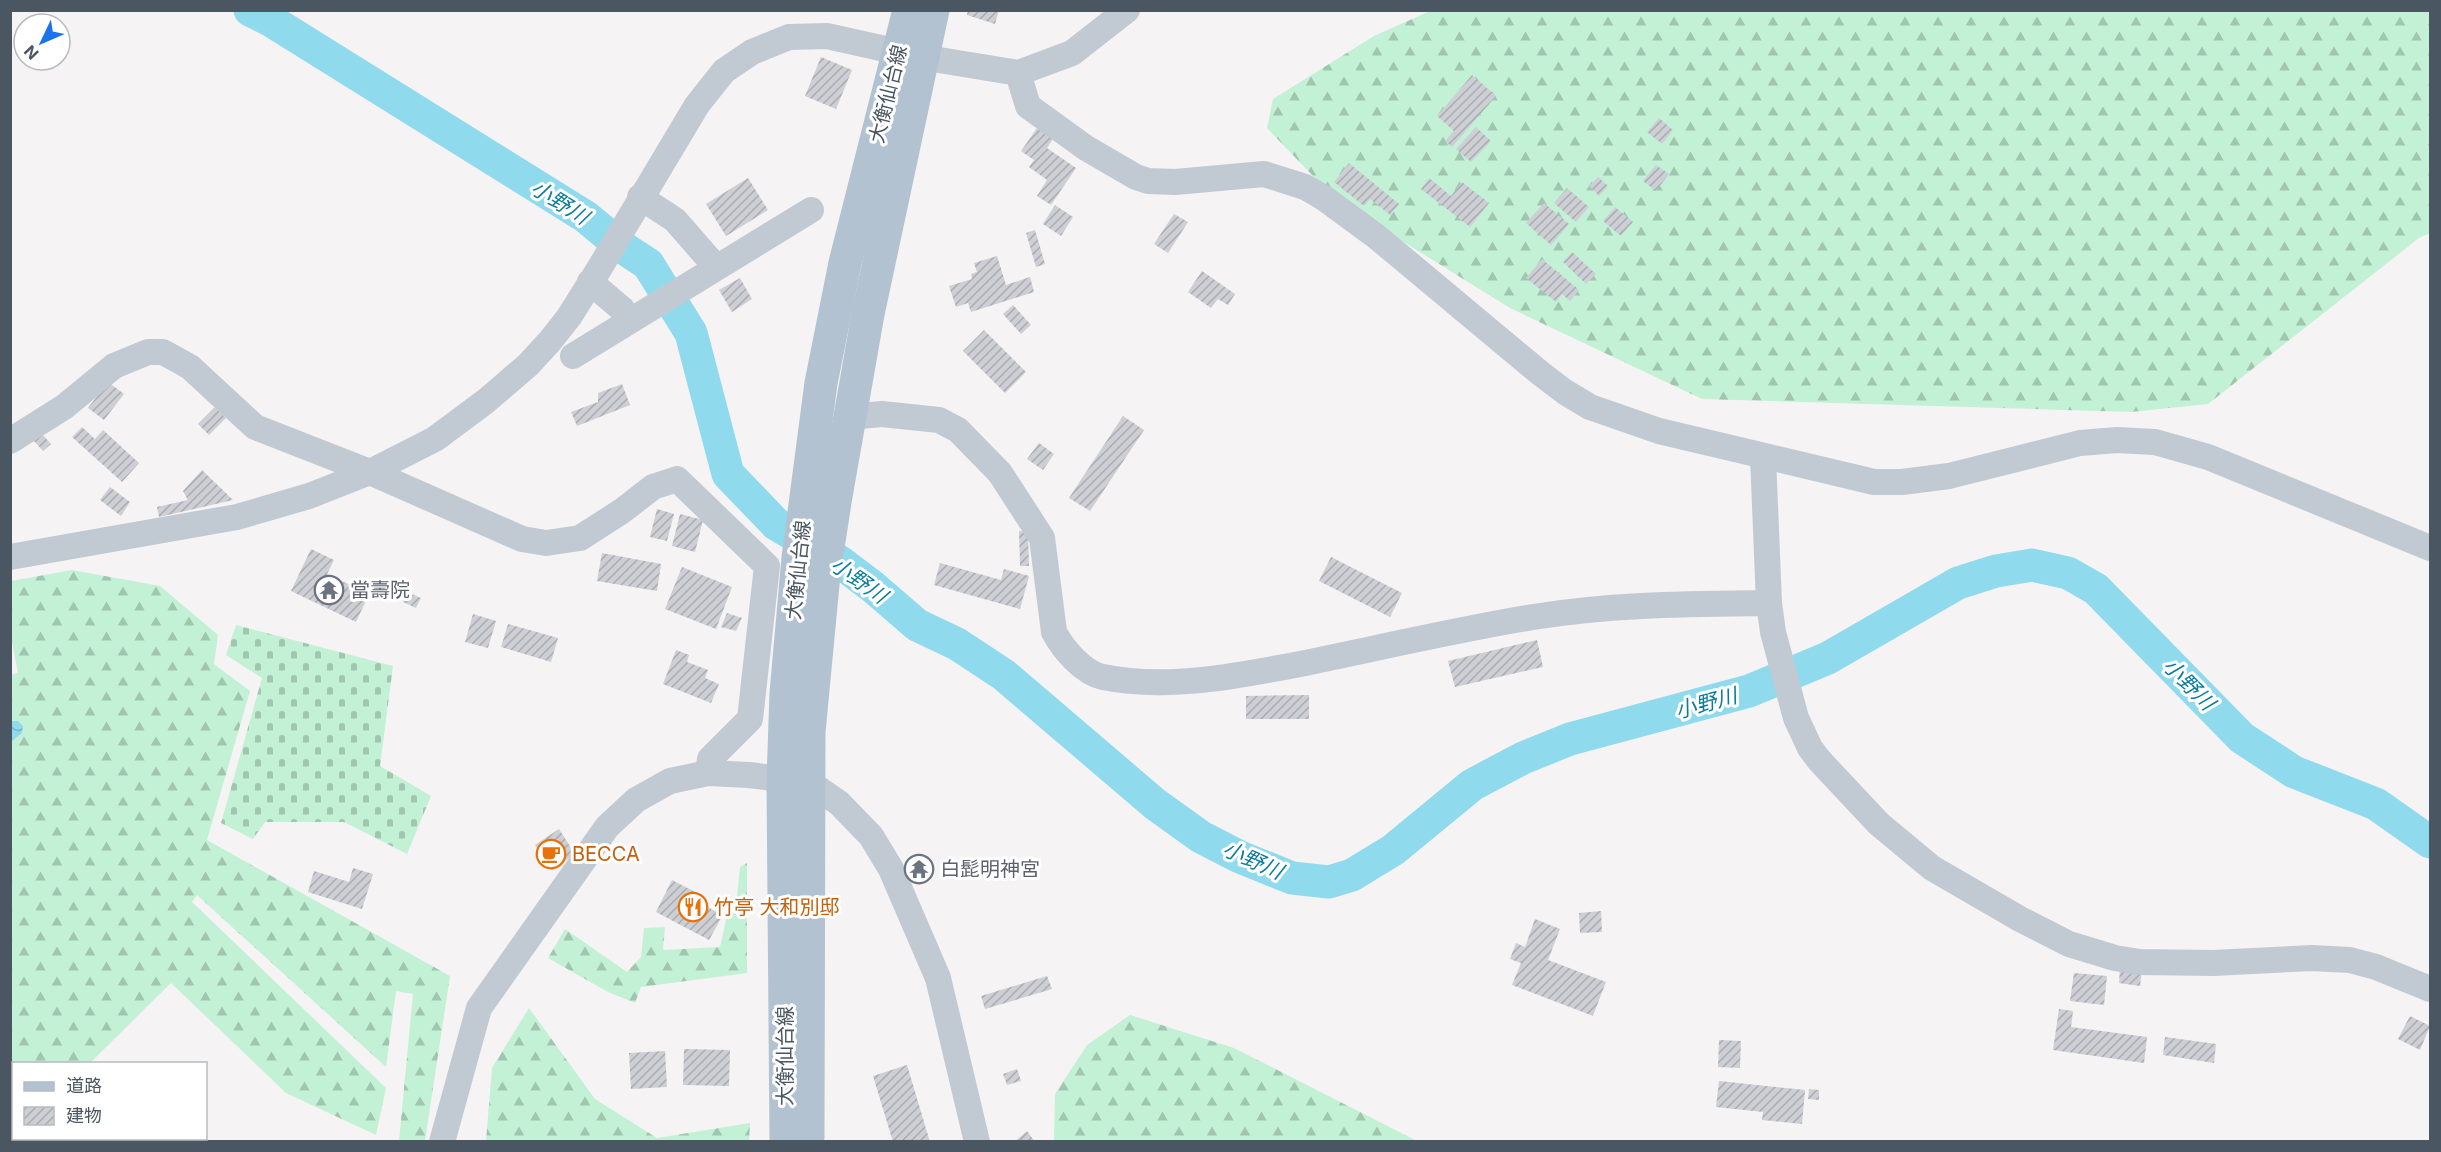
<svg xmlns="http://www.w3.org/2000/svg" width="2441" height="1152" viewBox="0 0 2441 1152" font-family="Inter,'Noto Sans JP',sans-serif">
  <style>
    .forest { fill: url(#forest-firs) }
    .cemetery { fill: url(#cemetery-stones) }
    .water { fill: url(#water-waves) }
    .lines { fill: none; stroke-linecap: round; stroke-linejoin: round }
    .river { stroke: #90daee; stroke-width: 33 }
    .building { fill: url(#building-hatch) }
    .minor { stroke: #c1cad2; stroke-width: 26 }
    .major { stroke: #b3c2d1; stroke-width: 33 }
    .labels { text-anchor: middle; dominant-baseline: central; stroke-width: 6; stroke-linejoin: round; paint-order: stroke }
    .street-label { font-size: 20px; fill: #4a5661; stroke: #fff }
    .worship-label { font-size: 20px; fill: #5b616d; stroke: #fff; text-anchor: start }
    .food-label { font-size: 20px; fill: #c56008; stroke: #fff; text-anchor: start }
    .water-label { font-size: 21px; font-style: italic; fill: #0c7c9b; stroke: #fff }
  </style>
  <defs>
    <pattern id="forest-firs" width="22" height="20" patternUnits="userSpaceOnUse" patternTransform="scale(1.5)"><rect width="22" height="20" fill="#c3f1d5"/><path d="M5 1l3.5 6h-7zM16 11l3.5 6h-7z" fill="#a0c6b0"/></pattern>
    <pattern id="cemetery-stones" width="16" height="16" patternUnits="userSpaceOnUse" patternTransform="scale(1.5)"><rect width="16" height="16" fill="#c3f1d5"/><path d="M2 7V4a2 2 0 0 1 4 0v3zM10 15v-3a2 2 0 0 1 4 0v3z" fill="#a0c6b0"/></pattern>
    <pattern id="water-waves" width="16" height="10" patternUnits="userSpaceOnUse" patternTransform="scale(1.5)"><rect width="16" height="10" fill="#90daee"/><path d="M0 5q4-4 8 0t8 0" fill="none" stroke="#78b4c4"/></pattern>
    <pattern id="building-hatch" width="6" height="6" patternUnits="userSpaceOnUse" patternTransform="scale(1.5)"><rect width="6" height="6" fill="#cdcfd5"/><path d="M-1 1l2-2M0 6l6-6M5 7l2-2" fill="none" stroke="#a8abb0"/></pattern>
  </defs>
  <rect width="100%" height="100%" fill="#f5f3f3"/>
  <!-- forest -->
  <g class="forest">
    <path d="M1430 11H2430V233L2419 238 2208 404 2131 412 1702 399 1510 308 1336 200 1267 128 1273 99 1374 36Z"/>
    <path d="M72 570 160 586 218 635 214 664 250 691 207 840 450 976 425 1141H399L413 994 396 991 386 1067 197 895 192 902 386 1088 376 1135 286 1093 171 983 90 1063 14 1064V1138L16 1139 11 1141 10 742 22 733 23 726 18 721H11L10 675 18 673 11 637V581Z"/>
    <path d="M747 863V973L641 987 635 1003 608 992 548 958 565 929 627 972 641 957 644 928 665 927 663 950 720 947 729 907 736 908 740 867Z"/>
    <path d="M529 1008 595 1099 657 1138 750 1123 749 1141H486L492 1068Z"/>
    <path d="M1130 1015 1234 1048 1417 1141H1054L1055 1094 1087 1045Z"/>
  </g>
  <!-- cemetery -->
  <path class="cemetery" d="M236 625 393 666 380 766 431 796 407 854 344 822H265L253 839 221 823 262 678 226 655Z"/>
  <!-- water -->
  <path class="water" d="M11 721H18L23 726 22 733 11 742Z"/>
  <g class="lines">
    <!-- river -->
    <path class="river" d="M250 10 270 20 586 217 622 247 648 264 691 333 728 474 776 524 840 562 873 587 917 625 957 644 1004 675 1155 804 1201 837 1240 857 1292 878 1329 882 1352 875 1393 850 1472 785 1523 758 1570 739 1749 691 1828 658 1958 583 1996 571 2032 565 2068 573 2096 589 2242 738 2294 772 2376 804 2430 842"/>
  </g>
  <!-- building -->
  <g class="building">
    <path d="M968 10H999L995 24 967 15Z"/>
    <path d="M821 57 852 70 836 109 805 96Z"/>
    <path d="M1472 75 1496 96 1452 147 1445 141 1454 131 1437 116Z"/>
    <path d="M1659 118 1673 130 1662 144 1647 132Z"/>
    <path d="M1476 127 1491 141 1471 162 1456 149Z"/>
    <path d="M1037 128 1053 139 1047 148 1076 168 1051 205 1037 196 1047 180 1029 167 1034 160 1021 151Z"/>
    <path d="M1349 163 1399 204 1390 215 1370 199 1364 206 1334 182Z"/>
    <path d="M1656 165 1669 174 1656 191 1643 181Z"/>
    <path d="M1598 177 1608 186 1599 196 1589 186Z"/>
    <path d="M748 178 768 210 726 236 706 204Z"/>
    <path d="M1429 178 1451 196 1462 182 1489 203 1470 227 1421 189Z"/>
    <path d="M1567 188 1589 207 1576 222 1554 203Z"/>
    <path d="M1544 203 1569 224 1551 245 1526 223Z"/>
    <path d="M1055 205 1073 217 1061 236 1043 224Z"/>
    <path d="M1615 207 1633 222 1621 236 1603 221Z"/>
    <path d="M1174 214 1188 222 1168 253 1154 244Z"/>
    <path d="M1035 230 1045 264 1036 267 1026 233Z"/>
    <path d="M1572 252 1596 274 1586 284 1563 262Z"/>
    <path d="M997 256 1006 285 1030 277 1034 292 971 312 968 303 956 307 949 286 972 279 971 274 977 272 974 263Z"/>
    <path d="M1542 259 1579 290 1570 301 1562 294 1556 302 1526 278Z"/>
    <path d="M1202 271 1235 294 1228 305 1218 299 1211 308 1188 292Z"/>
    <path d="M740 278 752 299 732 312 719 290Z"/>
    <path d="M1013 305 1031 325 1021 334 1003 314Z"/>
    <path d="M984 330 1026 372 1005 393 963 351Z"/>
    <path d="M108 382 124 394 104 420 88 408Z"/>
    <path d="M622 384 630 405 577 426 571 412 598 402V393Z"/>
    <path d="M215 407 226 418 209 435 198 424Z"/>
    <path d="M1123 416 1144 430 1090 511 1069 498Z"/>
    <path d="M82 427 95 439 103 430 139 463 122 482 72 437Z"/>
    <path d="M42 434 51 444 43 451 34 441Z"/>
    <path d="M1039 443 1054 454 1043 470 1027 459Z"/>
    <path d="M202 470 233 500 159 517 157 507 188 500 183 491Z"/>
    <path d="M110 487 130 502 121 516 100 500Z"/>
    <path d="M657 509 674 514 667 541 650 537Z"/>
    <path d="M680 514 703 520 695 552 672 546Z"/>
    <path d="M1019 531H1028L1029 566H1020Z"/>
    <path d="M311 549 334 560 327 574 369 594 356 622 291 591Z"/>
    <path d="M602 553 661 564 657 591 597 581Z"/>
    <path d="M1331 557 1402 593 1390 617 1319 581Z"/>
    <path d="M940 563 1001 580 1004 569 1029 576 1020 609 934 585Z"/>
    <path d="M682 567 732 587 716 629 665 609Z"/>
    <path d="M407 592 421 598 416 608 403 602Z"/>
    <path d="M727 613 742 618 736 631 721 627Z"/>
    <path d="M473 614 496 621 488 648 465 642Z"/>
    <path d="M508 624 558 638 551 662 501 647Z"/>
    <path d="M1537 640 1543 667 1455 687 1448 661Z"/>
    <path d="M676 650 689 655 687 662 708 670 705 678 719 684 711 703 663 684Z"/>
    <path d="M1309 695V719H1246V696Z"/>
    <path d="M559 829 575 854 552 870 535 845Z"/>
    <path d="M353 868 373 874 362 909 308 892 314 871 349 882Z"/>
    <path d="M672 880 701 895 699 903 723 915 709 940 656 912Z"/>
    <path d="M1601 911 1602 932 1580 933 1579 913Z"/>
    <path d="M1535 919 1560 929 1548 960 1606 982 1593 1016 1512 985 1521 963 1510 959 1516 943 1525 947Z"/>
    <path d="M2120 967 2142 970 2140 986 2119 983Z"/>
    <path d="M2074 973 2107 976 2104 1005 2070 1001Z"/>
    <path d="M1047 976 1052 989 985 1009 981 996Z"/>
    <path d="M2059 1009 2073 1011 2071 1027 2147 1037 2144 1063 2053 1050Z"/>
    <path d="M2410 1016 2430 1026 2420 1050 2398 1039Z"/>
    <path d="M2165 1037 2216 1044 2214 1063 2163 1055Z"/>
    <path d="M1719 1040 1741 1041 1740 1068 1718 1067Z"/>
    <path d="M684 1049 730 1050 729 1086 683 1085Z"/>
    <path d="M665 1051 667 1087 631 1089 629 1053Z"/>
    <path d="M907 1065 930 1142H893L873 1076Z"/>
    <path d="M1017 1069 1021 1081 1007 1085 1003 1074Z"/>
    <path d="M1719 1081 1805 1090 1802 1124 1762 1120 1763 1112 1716 1107Z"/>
    <path d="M1809 1089 1819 1090V1100L1808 1099Z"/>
    <path d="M1027 1131 1035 1142H1014Z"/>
  </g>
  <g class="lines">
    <!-- minor -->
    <g class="minor">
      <path d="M1018 73 1028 106 1086 148 1136 177 1148 181 1175 182 1264 174 1305 187 1324 198 1377 237 1540 373 1565 392 1590 407 1659 431 1874 482H1902L1949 476 2080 443 2117 440 2155 442 2208 457 2430 548"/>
      <path d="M640 197 675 220 716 267"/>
      <path d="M590 282 622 309 629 321"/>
      <path d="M573 356 811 210"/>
      <path d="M849 417 882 414 939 420 958 430 1000 473 1042 538 1054 632C1063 649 1083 673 1103 677 1170 691 1248 674 1315 661 1387 646 1460 629 1533 617 1611 604 1690 604 1769 603"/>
      <path d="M10 441 64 407 114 366 148 352H163L190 367 255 427 370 472 522 539 546 543 580 538 622 511 653 487 677 479 767 566 750 719 710 759 708 773"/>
      <path d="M1763 457 1769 603 1773 632 1796 718 1810 748 1819 760 1879 824 1932 868 2020 919 2069 944 2115 958 2140 962 2213 963 2311 958 2350 960 2376 967 2430 989"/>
      <path d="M10 557 237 517 309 496 370 472 435 439 486 401 528 365 550 341 569 317 599 269 697 105 724 71 752 52 789 37 827 36 921 57 1018 73 1072 53 1127 10"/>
      <path d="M442 1142 479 1008 607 827 636 800 670 781 708 773 749 775 810 783 839 803 871 836 891 869 938 978 977 1142"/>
    </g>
    <!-- major -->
    <g class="major">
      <path d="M808 1137 809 732 824 574 835 502 868 314 933 10"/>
      <path d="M786 1142 783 780 786 693 798 558 821 383 845 263 909 10"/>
    </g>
  </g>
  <!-- icons -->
  <defs>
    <g id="temple-ring" transform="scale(1.5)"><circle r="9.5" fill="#fff" stroke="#6b7280" stroke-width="1.5"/><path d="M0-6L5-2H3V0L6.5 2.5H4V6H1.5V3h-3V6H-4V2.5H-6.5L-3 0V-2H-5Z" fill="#6b7280"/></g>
    <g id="cafe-ring" transform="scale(1.5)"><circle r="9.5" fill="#fff" stroke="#e8710a" stroke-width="1.5"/><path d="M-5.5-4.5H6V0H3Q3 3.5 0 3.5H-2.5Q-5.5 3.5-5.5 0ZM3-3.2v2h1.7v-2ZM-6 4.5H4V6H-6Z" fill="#e8710a"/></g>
    <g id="restaurant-ring" transform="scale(1.5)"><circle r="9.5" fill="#fff" stroke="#e8710a" stroke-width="1.5"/><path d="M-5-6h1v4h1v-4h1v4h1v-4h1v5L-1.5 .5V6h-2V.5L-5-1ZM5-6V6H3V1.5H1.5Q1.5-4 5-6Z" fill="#e8710a"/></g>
  </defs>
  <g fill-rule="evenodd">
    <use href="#temple-ring" x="329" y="590"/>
    <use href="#cafe-ring" x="551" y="854"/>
    <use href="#temple-ring" x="919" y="869"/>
    <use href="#restaurant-ring" x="693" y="907"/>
  </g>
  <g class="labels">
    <!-- street labels -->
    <g class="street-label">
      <text transform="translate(888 94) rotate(-76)">大衡仙台線</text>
      <text transform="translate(798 570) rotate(-84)">大衡仙台線</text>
      <text transform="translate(785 1056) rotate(-90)">大衡仙台線</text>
    </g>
    <!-- worship labels -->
    <g class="worship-label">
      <text x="350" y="590">當壽院</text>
      <text x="940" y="869">白髭明神宮</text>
    </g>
    <!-- food labels -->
    <g class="food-label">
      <text x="572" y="854">BECCA</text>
      <text x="714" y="907">竹亭 大和別邸</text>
    </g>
    <!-- water labels -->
    <g class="water-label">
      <text transform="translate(560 202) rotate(32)">小野川</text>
      <text transform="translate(859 580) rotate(35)">小野川</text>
      <text transform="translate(2189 684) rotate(45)">小野川</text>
      <text transform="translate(1706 703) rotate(-15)">小野川</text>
      <text transform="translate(1253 860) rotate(24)">小野川</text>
    </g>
  </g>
  <!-- border -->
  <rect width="2441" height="1152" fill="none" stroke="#4a5661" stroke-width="24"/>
  <!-- legend -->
  <rect x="12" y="1062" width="195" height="78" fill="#ffffff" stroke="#b7bbc0" stroke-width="1.5"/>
  <rect x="24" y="1082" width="30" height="9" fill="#b3c2d1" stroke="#b7bbc0" stroke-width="1.5"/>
  <text x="66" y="1092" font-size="18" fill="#4a5661">道路</text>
  <rect x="24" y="1107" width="30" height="18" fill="url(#building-hatch)" stroke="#b7bbc0" stroke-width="1.5"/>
  <text x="66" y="1122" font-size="18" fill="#4a5661">建物</text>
  <!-- north arrow -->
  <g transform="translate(42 42) rotate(226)"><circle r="28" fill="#ffffff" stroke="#b7bbc0" stroke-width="1.5"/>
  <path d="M0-4.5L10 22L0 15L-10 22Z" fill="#1a73e8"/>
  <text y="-9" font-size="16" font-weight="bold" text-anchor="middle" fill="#4a5661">N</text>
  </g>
</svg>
